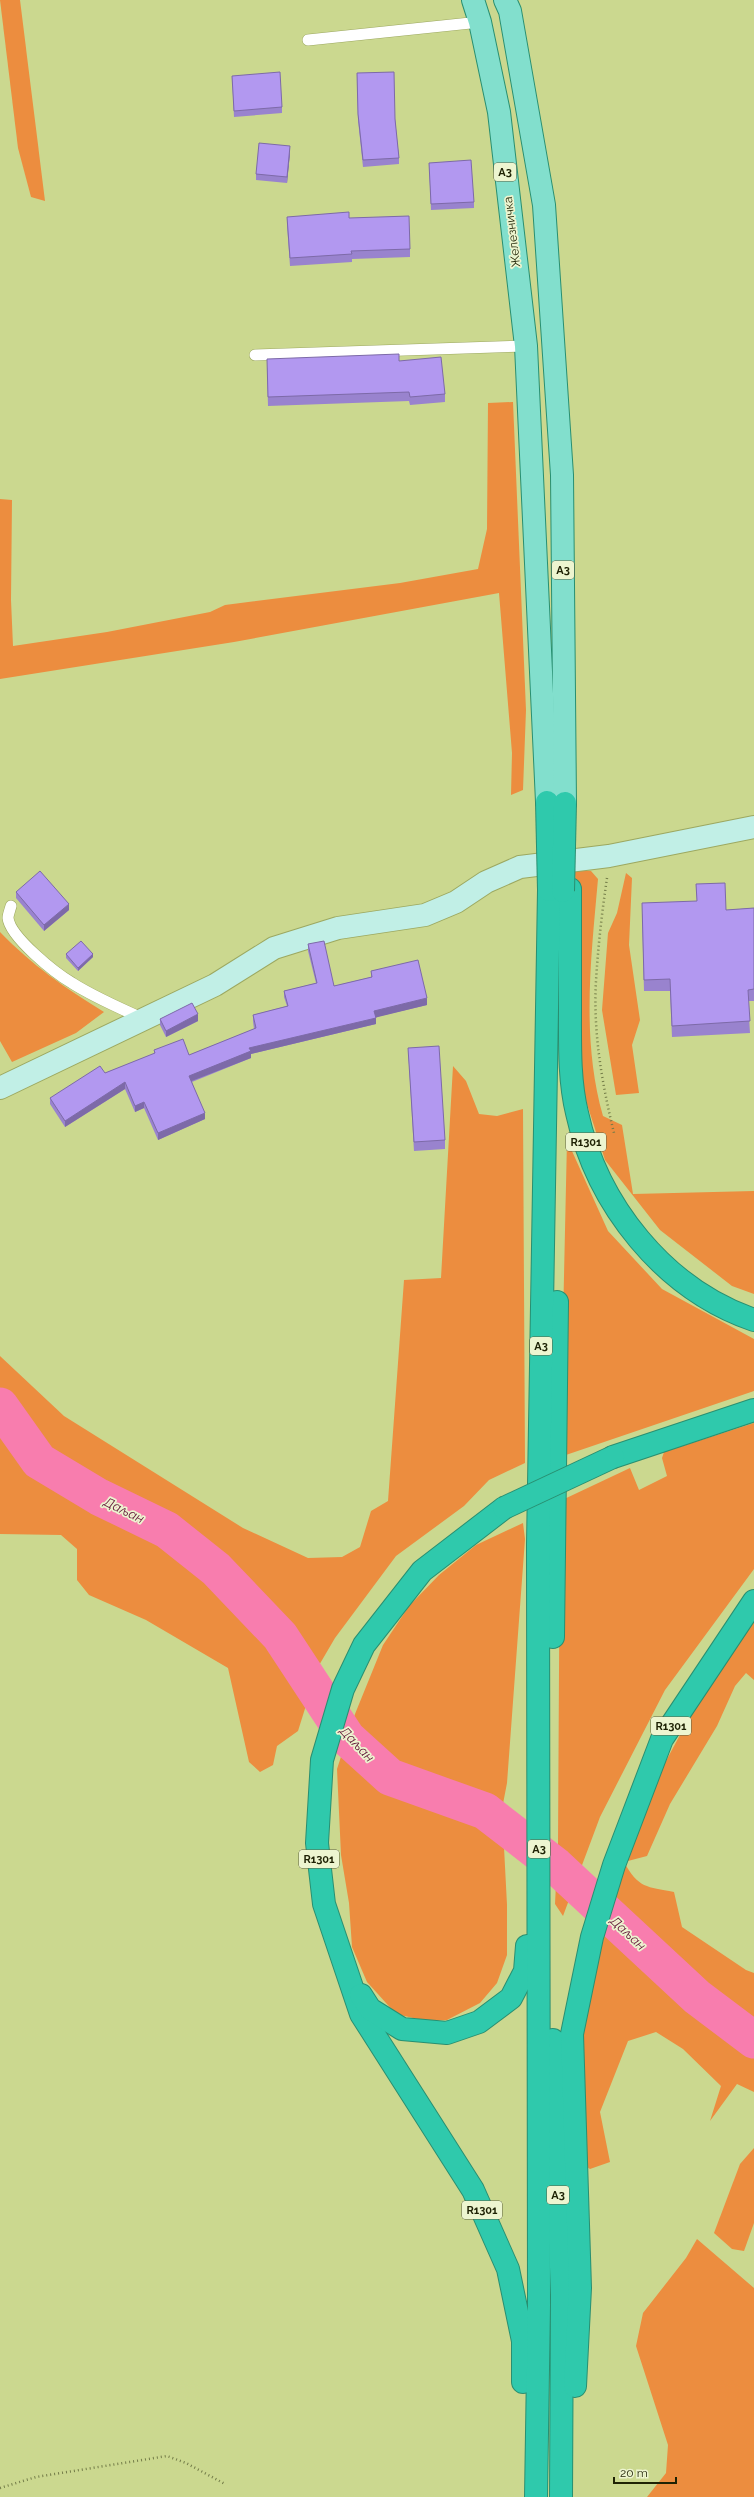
<svg xmlns="http://www.w3.org/2000/svg" width="754" height="2497" viewBox="0 0 754 2497" font-family="Raleway,sans-serif">
  <style>
    .green { fill: #ec8d3f }
    .lines { fill: none; stroke-linecap: round; stroke-linejoin: round }
    .river { stroke: #f87dae; stroke-width: 37 }
    .lane-casing { stroke: #9ca860; stroke-width: 12 }
    .secondary-casing { stroke: #9ca860; stroke-width: 24 }
    .primary-casing { stroke: #298f71; stroke-width: 24 }
    .highway-casing { stroke: #298f71; stroke-width: 24 }
    .path { stroke: #737c48; stroke-width: 2.5; stroke-dasharray: 1 3; stroke-linecap: butt }
    .lane { stroke: #fff; stroke-width: 11 }
    .secondary { stroke: #c1efe6; stroke-width: 22 }
    .primary { stroke: #82dfcd; stroke-width: 22 }
    .highway { stroke: #2fc9ac; stroke-width: 22 }
    .highway-bridge-casing { stroke: #298f71; stroke-width: 24; stroke-linecap: butt }
    .highway-bridge { stroke: #2fc9ac; stroke-width: 22 }
    .wall { fill: #9983ce }
    .shaded-wall { fill: #7d6aa8 }
    .building { fill: #b298f0; stroke: #7d6aa8 }
    .labels { text-anchor: middle; dominant-baseline: central; stroke-width: 3.5; stroke-linejoin: round; paint-order: stroke }
    .shield { fill: #edf5d0; stroke: #5c6141; stroke-width: 1 }
    .shield-label { font-size: 11px; font-weight: bold; fill: #1e2204 }
    .street-label { font-size: 12px; fill: #1e2204; stroke: #edf5d0 }
    .water-label { font-size: 13px; font-style: italic; fill: #64183b; stroke: #edf5d0 }
  </style>
  <rect width="100%" height="100%" fill="#cbd88f"/>
  <!-- green -->
  <g class="green">
    <path d="M0 0H20L45 201 31 197 18 148Z"/>
    <path d="M513 402 526 710 523 790 511 795 512 753 499 593 234 642 0 679V499L12 500 11 600 13 646 107 632 210 612 225 605 400 583 478 569 487 529 488 403Z"/>
    <path d="M575 870 591 871 598 879C591 958 581 1039 603 1116L622 1125 633 1194 754 1191V1294L732 1286 660 1230 605 1160 586 1101 580 1062Z"/>
    <path d="M626 873 632 878 629 945 640 1020 632 1045 639 1093 616 1095 602 1010 608 933 617 913Z"/>
    <path d="M0 932C33 966 64 987 104 1012L76 1033 12 1062 0 1041Z"/>
    <path d="M453 1066 466 1081 479 1114 497 1116 523 1109 525 1463 489 1480 464 1506 396 1556 335 1638 318 1667 298 1731 277 1746 273 1765 260 1772 249 1762 228 1668 146 1620 89 1595 77 1580V1549L61 1535 0 1534V1356L64 1416 243 1528 308 1558 342 1557 360 1547 371 1511 388 1501 404 1280 441 1278Z"/>
    <path d="M567 1140 608 1231 662 1289 754 1339V1391L560 1457Z"/>
    <path d="M754 1423V1569L665 1690 600 1817 563 1916 555 1904 558 1844 560 1501 630 1468 639 1490 667 1476 662 1458 664 1452Z"/>
    <path d="M523 1523 525 1539 507 1783 502 1809 507 1905V1955L497 1983 480 2003 447 2020 426 2021 396 2014 367 1982 352 1947 349 1903 341 1855 337 1769 355 1714 383 1645 409 1606 439 1575 476 1545Z"/>
    <path d="M754 1622V1680L746 1673 735 1686 717 1726 670 1804 647 1856 624 1862C638 1888 647 1887 674 1892L682 1927 746 1970 754 1973V2092L737 2084 710 2121 721 2086 683 2049 656 2032 628 2041 600 2112 610 2162 590 2169 580 2162 578 2091 581 2016 597 1942 653 1785 701 1696Z"/>
    <path d="M754 2148V2223L744 2251 732 2249 714 2233 740 2164Z"/>
    <path d="M697 2239 754 2288V2497H647L666 2473 668 2445 636 2346 643 2313 686 2258Z"/>
  </g>
  <g class="lines">
    <!-- river -->
    <path class="river" d="M0 1406 39 1461 99 1497 167 1530 216 1569 280 1636 347 1738 390 1777 485 1811 556 1866 697 1997 754 2040"/>
    <!-- lane casing -->
    <g class="lane-casing">
      <g id="lane">
        <path d="M308 40 480 22"/>
        <path d="M255 355 526 346"/>
        <path d="M11 906C10 910 8 915 8 918 10 937 55 973 72 983 94 997 119 1008 144 1019"/>
      </g>
    </g>
    <!-- secondary casing -->
    <g class="secondary-casing">
      <path id="secondary" d="M0 1088 215 985 274 948 338 928 425 915 456 902 486 882 520 867 609 856 754 827"/>
    </g>
    <!-- primary casing -->
    <g class="primary-casing">
      <g id="primary">
        <path d="M473 0 480 22 499 112 526 346 547 802"/>
        <path d="M505 0 510 11 544 205 562 475 565 803"/>
      </g>
    </g>
    <!-- highway casing -->
    <g class="highway-casing">
      <g id="highway">
        <path d="M570 889C570 929 570 970 570 1010 570 1044 569 1080 577 1113 597 1205 664 1289 754 1320"/>
        <path d="M613 1457 754 1410"/>
        <path d="M504 1508 422 1571 364 1645 343 1689 322 1760 317 1843 324 1904 361 2014 473 2190 508 2269 523 2341V2382"/>
        <path d="M553 1637 557 1302"/>
        <path d="M361 1995 370 2009 402 2029 447 2033 479 2022 511 1998 525 1971 527 1946"/>
        <path d="M553 2040 562 2295 561 2497"/>
        <path d="M575 2386 580 2288 572 2034 592 1937 614 1865 662 1739 754 1601"/>
        <path d="M536 2497 539 2305 538 1544 549 890"/>
      </g>
    </g>
    <!-- path -->
    <g class="path">
      <path d="M607 878C602 912 598 947 596 981 593 1032 602 1084 614 1133"/>
      <path d="M0 2488 36 2477 167 2456 186 2463 225 2484"/>
    </g>
    <!-- lane -->
    <use href="#lane" class="lane"/>
    <!-- secondary -->
    <use href="#secondary" class="secondary"/>
    <!-- primary -->
    <use href="#primary" class="primary"/>
    <!-- highway -->
    <use href="#highway" class="highway"/>
    <!-- highway-bridge casing -->
    <g class="highway-bridge-casing">
      <g id="highway-bridge">
        <path d="M547 802 549 890"/>
        <path d="M563 891 565 803"/>
        <path d="M504 1508 613 1457"/>
      </g>
    </g>
    <!-- highway-bridge -->
    <use href="#highway-bridge" class="highway-bridge"/>
  </g>
  <!-- wall -->
  <g class="wall">
    <path d="M357 73 395 119 399 158V164L363 167 358 120Z"/>
    <path d="M232 76 282 107V113L234 117Z"/>
    <path d="M290 153 287 183 256 180V174Z"/>
    <path d="M429 163 474 202V208L431 210Z"/>
    <path d="M287 217 349 218 410 249V257L352 259V262L290 266 287 225Z"/>
    <path d="M399 361 445 394V402L410 405 409 401 268 406 267 368Z"/>
    <path d="M696 884 726 910 754 908V1001H748L750 1033 672 1037 670 991H644L642 914 697 901Z"/>
    <path d="M16 892 69 910 44 931 16 898Z"/>
    <path d="M308 944 334 986 371 977V971L427 1005 376 1017V1024L251 1054V1058L192 1082 205 1119 158 1140 144 1108 135 1112 125 1089 65 1127 50 1104V1098L105 1073 154 1054V1050L189 1055 254 1029 253 1021V1015L287 1006 284 997V991L316 983 308 951Z"/>
    <path d="M66 954 93 957 78 971 66 958Z"/>
    <path d="M160 1019 198 1021 166 1037 160 1025Z"/>
    <path d="M408 1048 445 1140V1149L414 1151Z"/>
  </g>
  <!-- shaded-wall -->
  <g class="shaded-wall">
    <path d="M290 146V153L287 183V177Z"/>
    <path d="M69 904V910L44 931V925Z"/>
    <path d="M93 954V957L78 971V968Z"/>
    <path d="M427 998V1005L374 1018V1011Z"/>
    <path d="M198 1014V1021L166 1037V1031Z"/>
    <path d="M376 1018V1024L251 1054V1058L189 1082V1076L249 1048Z"/>
    <path d="M125 1082V1089L65 1127V1121Z"/>
    <path d="M144 1102V1108L135 1112V1106Z"/>
    <path d="M205 1113V1119L158 1140V1133Z"/>
  </g>
  <!-- building -->
  <g class="building">
    <path d="M280 72 282 107 234 111 232 76Z"/>
    <path d="M394 72 395 119 399 158 363 160 358 114 357 73Z"/>
    <path d="M259 143 290 146 287 177 256 174Z"/>
    <path d="M471 160 474 202 431 204 429 163Z"/>
    <path d="M349 212V218L409 216 410 249 351 251 352 254 290 258 287 217Z"/>
    <path d="M399 354V361L441 357 445 394 410 397 409 392 268 397 267 359Z"/>
    <path d="M40 871 69 904 44 925 16 892Z"/>
    <path d="M725 883 726 910 754 908V989L748 990 750 1021 672 1026 670 979 644 980 642 903 697 901 696 884Z"/>
    <path d="M81 941 93 954 78 968 66 954Z"/>
    <path d="M324 941 334 986 372 977 371 971 418 960 427 998 374 1011 376 1018 249 1048 251 1051 189 1076 205 1113 158 1133 144 1102 135 1106 125 1082 65 1121 50 1098 100 1066 105 1073 155 1053 154 1050 183 1039 189 1055 256 1028 253 1015 288 1006 284 991 317 983 308 944Z"/>
    <path d="M192 1003 198 1014 166 1031 160 1019Z"/>
    <path d="M439 1046 445 1140 414 1142 408 1048Z"/>
  </g>
  <g class="labels">
    <!-- shield labels -->
    <g class="shield">
      <rect x="494" y="163" width="22" height="18" rx="3"/>
      <rect x="552" y="561" width="22" height="18" rx="3"/>
      <rect x="566" y="1133" width="40" height="18" rx="3"/>
      <rect x="530" y="1337" width="22" height="18" rx="3"/>
      <rect x="651" y="1717" width="40" height="18" rx="3"/>
      <rect x="528" y="1840" width="22" height="18" rx="3"/>
      <rect x="299" y="1850" width="40" height="18" rx="3"/>
      <rect x="547" y="2186" width="22" height="18" rx="3"/>
      <rect x="462" y="2201" width="40" height="18" rx="3"/>
    </g>
    <g class="shield-label">
      <text x="505" y="172">A3</text>
      <text x="563" y="570">A3</text>
      <text x="586" y="1142">R1301</text>
      <text x="541" y="1346">A3</text>
      <text x="671" y="1726">R1301</text>
      <text x="539" y="1849">A3</text>
      <text x="319" y="1859">R1301</text>
      <text x="558" y="2195">A3</text>
      <text x="482" y="2210">R1301</text>
    </g>
    <!-- street labels -->
    <g class="street-label">
      <text transform="translate(512 232) rotate(-97)">Железничка</text>
    </g>
    <!-- water labels -->
    <g class="water-label">
      <text transform="translate(124 1510) rotate(26)">Даљан</text>
      <text transform="translate(357 1744) rotate(47)">Даљан</text>
      <text transform="translate(628 1933) rotate(43)">Даљан</text>
    </g>
  </g>
  <!-- scale -->
  <path d="M614 2477v6h62v-6" fill="none" stroke="#1e2204" stroke-width="2"/>
  <text x="620" y="2477" font-size="12" fill="#1e2204" stroke="#edf5d0" stroke-width="3" paint-order="stroke">20 m</text>
</svg>
